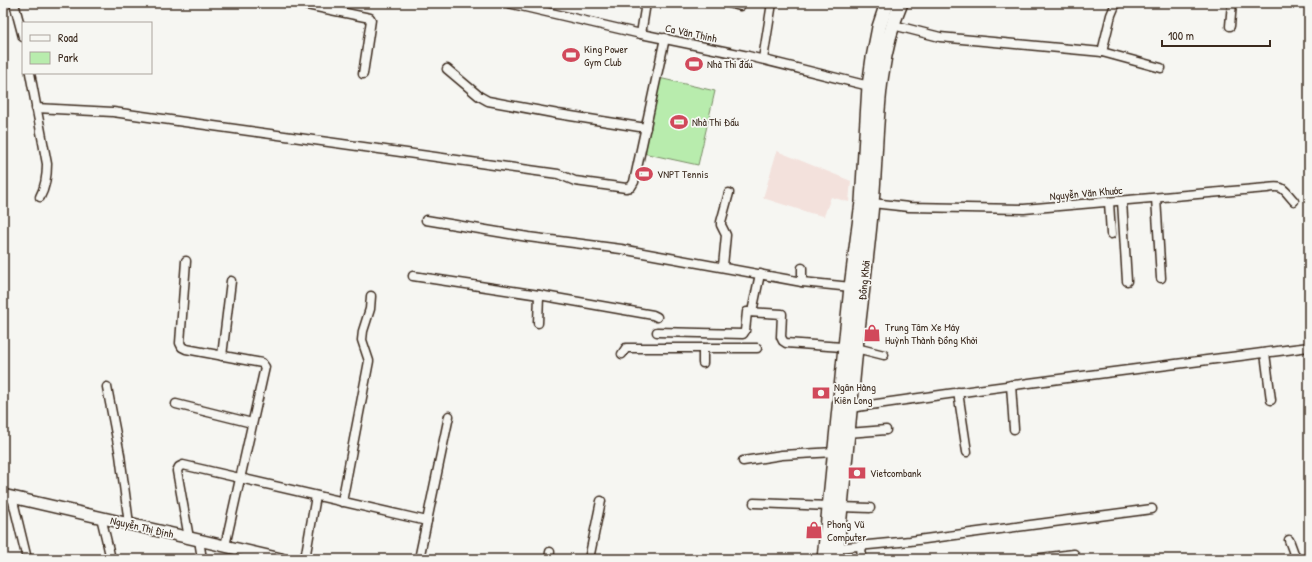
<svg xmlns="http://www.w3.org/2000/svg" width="1312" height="562" viewBox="0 0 1312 562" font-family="'Patrick Hand',sans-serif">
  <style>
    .built { fill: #f3e1dc }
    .green { fill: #b8ecad; stroke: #7a8b66 }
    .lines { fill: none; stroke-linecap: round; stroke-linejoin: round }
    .street-casing { stroke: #3b2a1e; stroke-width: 11 }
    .secondary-casing { stroke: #3b2a1e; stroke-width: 14 }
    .primary-casing { stroke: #3b2a1e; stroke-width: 16 }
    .street { stroke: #f6f6f2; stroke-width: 8 }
    .secondary { stroke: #f6f6f2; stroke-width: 11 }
    .primary { stroke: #f6f6f2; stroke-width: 13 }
    .labels { text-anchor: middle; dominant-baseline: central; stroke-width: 3.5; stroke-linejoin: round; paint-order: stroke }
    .street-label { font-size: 11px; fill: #3b2a1e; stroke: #f6f6f2 }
    .poi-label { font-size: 11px; fill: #3b2a1e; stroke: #f6f6f2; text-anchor: start }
  </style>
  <rect width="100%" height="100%" fill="#f6f6f2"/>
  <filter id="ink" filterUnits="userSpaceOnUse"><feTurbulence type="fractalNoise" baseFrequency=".025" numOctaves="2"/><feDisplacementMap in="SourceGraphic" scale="8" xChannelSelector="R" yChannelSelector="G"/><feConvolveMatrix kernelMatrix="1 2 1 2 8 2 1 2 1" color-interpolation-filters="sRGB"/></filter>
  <g filter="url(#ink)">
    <!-- built -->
    <path class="built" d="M777 151 851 181 849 202 831 197 824 216 810 213 763 198Z"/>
    <!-- green -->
    <path class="green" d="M659 78 715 91 698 165 643 153Z"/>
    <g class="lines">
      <!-- street casing -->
      <g class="street-casing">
        <g id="street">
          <path d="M14 3 23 37"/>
          <path d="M297 3 370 18 371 20 363 74"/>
          <path d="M508 3 641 34 748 56 869 86"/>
          <path d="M729 3 740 6"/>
          <path d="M893 25 940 37 1102 52 1161 68"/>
          <path d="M1230 26 1232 3"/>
          <path d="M641 34 646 3"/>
          <path d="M1102 52 1111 15 1116 3"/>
          <path d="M763 59 772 3"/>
          <path d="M447 69 479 96 488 101 558 114 646 128"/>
          <path d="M30 73 47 164C47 176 46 186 40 197"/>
          <path d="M36 108 113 112 558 174 575 181 626 188 631 187 634 182 665 38"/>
          <path d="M1156 198 1161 278"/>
          <path d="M1122 201 1127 281"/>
          <path d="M1109 202 1111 234"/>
          <path d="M872 203 909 207 1024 209 1267 188C1284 185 1283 189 1294 201"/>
          <path d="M426 220 528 237 621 249 802 282 851 287"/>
          <path d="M186 261 180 343 182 347 186 349 262 363 265 367 225 546"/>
          <path d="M723 266 726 235 721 225V222L729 193"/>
          <path d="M413 276 539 295 653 315 657 317"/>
          <path d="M802 282V268"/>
          <path d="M752 312 760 274"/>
          <path d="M538 323 539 295"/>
          <path d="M657 332 743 334 745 331 747 312 782 314 781 337 783 341 786 343 856 348 884 355"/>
          <path d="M1265 353 1271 400"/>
          <path d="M622 354 626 348H757"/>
          <path d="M222 356 231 281"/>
          <path d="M703 363V348"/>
          <path d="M1011 385 1014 429"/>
          <path d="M107 387 120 455 129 524"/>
          <path d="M958 392 967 452"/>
          <path d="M176 404 252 423"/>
          <path d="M850 408C1003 385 1156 367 1309 347"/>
          <path d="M848 433 886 430"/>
          <path d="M743 461 782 455 835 452"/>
          <path d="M12 497 27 559"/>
          <path d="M342 502 369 361 362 340 363 331 370 309 371 296"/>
          <path d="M754 503 829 506"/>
          <path d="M841 507 870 508"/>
          <path d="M101 517 111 559"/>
          <path d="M189 538 177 471 179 467 183 465 427 521"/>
          <path d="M199 540 202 559"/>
          <path d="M1289 540 1296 559"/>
          <path d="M861 546 862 559"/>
          <path d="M837 548 910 541 1152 509"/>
          <path d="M305 559 316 496"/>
          <path d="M419 559 449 416"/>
          <path d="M549 559 550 552"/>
          <path d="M589 559 601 501"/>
          <path d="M1033 559 1074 554"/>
        </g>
      </g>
      <!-- secondary casing -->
      <g class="secondary-casing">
        <path id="secondary" d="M3 495 281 559"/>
      </g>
      <!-- primary casing -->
      <g class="primary-casing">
        <g id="primary">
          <path d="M824 559 851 287 862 202 869 86 873 58 879 27 887 3"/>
          <path d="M836 559C843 489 849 418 856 348 861 300 868 251 872 203 878 137 874 65 901 3"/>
        </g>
      </g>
      <!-- street -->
      <use href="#street" class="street"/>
      <!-- secondary -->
      <use href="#secondary" class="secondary"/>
      <!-- primary -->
      <use href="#primary" class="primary"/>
    </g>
  </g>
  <!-- icons -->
  <defs>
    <g id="stadium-bare" transform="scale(1.38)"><path d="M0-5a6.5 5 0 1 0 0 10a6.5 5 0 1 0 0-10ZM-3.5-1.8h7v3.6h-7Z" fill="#d1495b" stroke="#f6f6f2" stroke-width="2.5" paint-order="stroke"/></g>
    <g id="shop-bare" transform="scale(1.38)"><path d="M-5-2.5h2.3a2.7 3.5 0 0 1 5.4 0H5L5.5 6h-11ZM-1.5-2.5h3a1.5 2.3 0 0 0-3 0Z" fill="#d1495b" stroke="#f6f6f2" stroke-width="2.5" paint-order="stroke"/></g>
    <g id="bank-bare" transform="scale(1.38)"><path d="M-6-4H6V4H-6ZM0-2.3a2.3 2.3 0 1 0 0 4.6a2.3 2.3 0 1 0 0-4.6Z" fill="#d1495b" stroke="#f6f6f2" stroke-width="2.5" paint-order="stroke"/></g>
  </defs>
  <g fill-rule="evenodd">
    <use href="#stadium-bare" x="571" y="55"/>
    <use href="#stadium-bare" x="694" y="64"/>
    <use href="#stadium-bare" x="679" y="122"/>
    <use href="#stadium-bare" x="644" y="174"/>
    <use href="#shop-bare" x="872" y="333"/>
    <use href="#bank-bare" x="821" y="393"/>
    <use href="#bank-bare" x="857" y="473"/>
    <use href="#shop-bare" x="814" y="530"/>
  </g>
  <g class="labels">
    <!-- street labels -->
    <g class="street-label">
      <text transform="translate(691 33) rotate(12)">Ca Văn Thỉnh</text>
      <text transform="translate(1086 193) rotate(-5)">Nguyễn Văn Khước</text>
      <text transform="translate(864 280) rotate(-84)">Đồng Khởi</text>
      <text transform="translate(142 527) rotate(13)">Nguyễn Thị Định</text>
    </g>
    <!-- poi labels -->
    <g class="poi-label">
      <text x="584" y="49">King Power<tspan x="584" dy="13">Gym Club</tspan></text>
      <text x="707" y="64">Nhà Thi đấu</text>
      <text x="692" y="122">Nhà Thi Đấu</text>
      <text x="657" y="174">VNPT Tennis</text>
      <text x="885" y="327">Trung Tâm Xe Máy<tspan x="885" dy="13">Huỳnh Thành Đồng Khởi</tspan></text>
      <text x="834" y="387">Ngân Hàng<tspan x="834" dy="13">Kiên Long</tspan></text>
      <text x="870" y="473">Vietcombank</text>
      <text x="827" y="524">Phong Vũ<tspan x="827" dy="13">Computer</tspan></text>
    </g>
  </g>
  <!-- margin -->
  <rect width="1312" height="562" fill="none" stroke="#f6f6f2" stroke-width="16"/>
  <rect x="8" y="8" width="1296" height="546" fill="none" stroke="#3b2a1e" stroke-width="1.5" filter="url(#ink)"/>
  <!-- legend -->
  <rect x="22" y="22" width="130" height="52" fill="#f6f6f2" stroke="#aba49d"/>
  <rect x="30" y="35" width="20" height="6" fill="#f6f6f2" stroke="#aba49d"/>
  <text x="58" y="42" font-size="12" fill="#3b2a1e">Road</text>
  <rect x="30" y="52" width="20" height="12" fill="#b8ecad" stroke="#aba49d"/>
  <text x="58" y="62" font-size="12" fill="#3b2a1e">Park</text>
  <!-- scale -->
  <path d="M1162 40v6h108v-6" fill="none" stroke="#3b2a1e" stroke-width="2"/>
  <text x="1168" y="40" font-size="12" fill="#3b2a1e" stroke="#f6f6f2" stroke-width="3" paint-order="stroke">100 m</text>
</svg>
